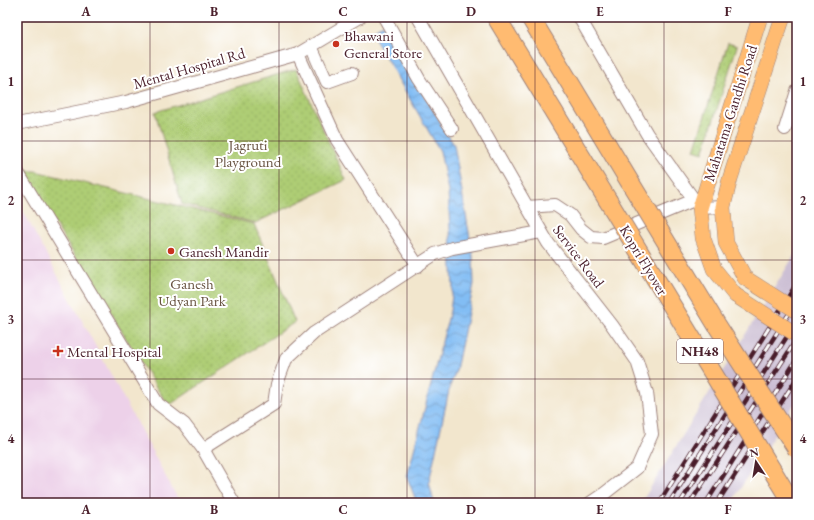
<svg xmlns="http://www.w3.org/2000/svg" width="814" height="520" viewBox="0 0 814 520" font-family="'EB Garamond',serif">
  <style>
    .built { fill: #edd1e9 }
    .industrial { fill: #ccbfd4 }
    .park { fill: url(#park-dots); stroke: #7c7650 }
    .water { fill: url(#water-waves); stroke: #666e90 }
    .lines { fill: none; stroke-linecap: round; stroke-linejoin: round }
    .minor-casing { stroke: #9e827c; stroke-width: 14 }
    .major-casing { stroke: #9e827c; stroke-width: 16 }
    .highway-casing { stroke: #9e827c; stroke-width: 20 }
    .minor { stroke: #fff; stroke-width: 12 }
    .major { stroke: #ffbb71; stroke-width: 15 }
    .highway { stroke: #ffbb71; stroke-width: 18 }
    .rail-casing { stroke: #4a1f2b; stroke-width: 4.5 }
    .rail { stroke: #fff; stroke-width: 3; stroke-dasharray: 9; stroke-linecap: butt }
    .major-bridge-casing { stroke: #9e827c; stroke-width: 16; stroke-linecap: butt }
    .highway-bridge-casing { stroke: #9e827c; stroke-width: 20; stroke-linecap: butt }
    .major-bridge { stroke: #ffbb71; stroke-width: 15 }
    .highway-bridge { stroke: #ffbb71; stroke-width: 18 }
    .grid { fill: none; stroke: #4a1f2b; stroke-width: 1; stroke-opacity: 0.55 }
    .poi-dot { fill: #c8321e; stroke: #fff; stroke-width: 1.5 }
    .labels { text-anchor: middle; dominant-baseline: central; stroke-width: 4; stroke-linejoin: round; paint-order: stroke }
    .shield { fill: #fff; stroke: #80626b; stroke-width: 1 }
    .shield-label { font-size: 14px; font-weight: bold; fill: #4a1f2b }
    .poi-label { font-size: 15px; fill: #4a1f2b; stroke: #fff; text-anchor: start }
    .street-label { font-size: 15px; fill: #4a1f2b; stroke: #fff }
    .park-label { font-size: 15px; fill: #685341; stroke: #fff }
    .neatline { fill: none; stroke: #4a1f2b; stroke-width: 1.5 }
    .grid-label { font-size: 13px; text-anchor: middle; font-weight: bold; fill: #4a1f2b }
  </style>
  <defs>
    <pattern id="park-dots" width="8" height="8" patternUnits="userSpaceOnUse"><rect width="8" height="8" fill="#aecd75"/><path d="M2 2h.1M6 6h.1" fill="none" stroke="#97b065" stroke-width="1.8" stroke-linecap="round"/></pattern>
    <pattern id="water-waves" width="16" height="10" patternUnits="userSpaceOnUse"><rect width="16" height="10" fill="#82bdf4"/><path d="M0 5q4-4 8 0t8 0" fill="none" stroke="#6c99c6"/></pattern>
  </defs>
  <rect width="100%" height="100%" fill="#fff"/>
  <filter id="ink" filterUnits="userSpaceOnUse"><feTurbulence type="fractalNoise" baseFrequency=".025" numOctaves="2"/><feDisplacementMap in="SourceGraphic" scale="8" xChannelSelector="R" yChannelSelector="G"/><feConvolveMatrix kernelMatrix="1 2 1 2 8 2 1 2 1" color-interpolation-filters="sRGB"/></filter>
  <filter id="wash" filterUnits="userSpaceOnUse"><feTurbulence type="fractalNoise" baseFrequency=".012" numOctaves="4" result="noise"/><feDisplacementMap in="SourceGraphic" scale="16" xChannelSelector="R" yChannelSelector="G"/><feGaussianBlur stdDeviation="0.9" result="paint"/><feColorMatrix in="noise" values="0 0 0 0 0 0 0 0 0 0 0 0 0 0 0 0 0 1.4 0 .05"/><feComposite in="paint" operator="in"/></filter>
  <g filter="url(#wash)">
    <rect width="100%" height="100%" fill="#f2e6cd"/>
    <!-- built -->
    <path class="built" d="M17 200 180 503H17Z"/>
    <!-- industrial -->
    <path class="industrial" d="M797 251V400L731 503H641Z"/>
    <!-- park -->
    <g class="park">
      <path d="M728 43 737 46 703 153 694 150Z"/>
      <path d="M296 69 346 180 255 223 182 204 155 112Z"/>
      <path d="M22 171H35L254 224 295 322 168 406Z"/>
    </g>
    <!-- water -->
    <path class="water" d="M382 25 454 145 473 256 474 284 456 370 450 386 429 482 434 503H417L407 477 450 311 453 288 448 191 440 151 371 32Z"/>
  </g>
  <g filter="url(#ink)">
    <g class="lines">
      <!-- minor casing -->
      <g class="minor-casing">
        <g id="minor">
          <path d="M384 17 419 79 452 129"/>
          <path d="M418 17 548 243 612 325 637 361 647 393 652 434 637 468 605 493 590 503"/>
          <path d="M579 17 647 134 700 208 723 207"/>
          <path d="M311 46 327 82 352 73"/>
          <path d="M298 54 337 140 418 266"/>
          <path d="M17 124 126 102 298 54 360 17"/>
          <path d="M785 129 797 91"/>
          <path d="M17 171 158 404 184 424 203 449 234 503"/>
          <path d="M527 207 555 205 570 215 581 229 591 237 603 238 694 200"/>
          <path d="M203 449 274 404 277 384 286 359 314 333 435 254 452 248 541 232"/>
        </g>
      </g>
      <!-- major casing -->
      <g class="major-casing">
        <g id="major">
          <path d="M745 278 726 243 723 207 730 179 783 17"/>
          <path d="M735 295 714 269 703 238 700 208 760 17"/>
        </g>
      </g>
      <!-- highway casing -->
      <g class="highway-casing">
        <g id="highway">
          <path d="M496 17 607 199"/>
          <path d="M530 17 631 184"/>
        </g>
      </g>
      <!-- minor -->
      <use href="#minor" class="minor"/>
      <!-- major -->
      <use href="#major" class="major"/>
      <!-- highway -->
      <use href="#highway" class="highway"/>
      <!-- rail casing -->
      <g class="rail-casing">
        <g id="rail">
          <path d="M659 503 797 283"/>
          <path d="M669 503 797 301"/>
          <path d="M680 503 797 321"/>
          <path d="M690 503 797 339"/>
          <path d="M706 503 797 359"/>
          <path d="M717 503 797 378"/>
        </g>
      </g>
      <!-- rail -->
      <use href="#rail" class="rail"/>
      <!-- major-bridge casing -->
      <g class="major-bridge-casing">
        <g id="major-bridge">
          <path d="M745 278 797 311"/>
          <path d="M735 295 797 335"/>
        </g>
      </g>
      <!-- highway-bridge casing -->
      <g class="highway-bridge-casing">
        <g id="highway-bridge">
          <path d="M631 184 718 327 797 449"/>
          <path d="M607 199 792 503"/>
        </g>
      </g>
      <!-- major-bridge -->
      <use href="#major-bridge" class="major-bridge"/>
      <!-- highway-bridge -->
      <use href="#highway-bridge" class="highway-bridge"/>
    </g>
  </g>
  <!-- grid -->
  <path class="grid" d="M150 17V503M279 17V503M407 17V503M535 17V503M664 17V503M17 141H797M17 260H797M17 379H797"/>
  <!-- markers -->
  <g class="poi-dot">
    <circle cx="336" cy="44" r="4"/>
    <circle cx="171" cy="251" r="4"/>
    <path d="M56 345h4v4h4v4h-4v4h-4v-4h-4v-4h4z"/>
  </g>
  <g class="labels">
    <!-- shield labels -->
    <rect class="shield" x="677" y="339" width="46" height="24" rx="3"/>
    <g class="shield-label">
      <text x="700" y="351">NH48</text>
    </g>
    <!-- poi labels -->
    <g class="poi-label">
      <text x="344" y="35">Bhawani<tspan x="344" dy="17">General Store</tspan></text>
      <text x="179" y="251">Ganesh Mandir</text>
      <text x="67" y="351">Mental Hospital</text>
    </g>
    <!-- street labels -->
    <g class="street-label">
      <text transform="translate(189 68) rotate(-16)">Mental Hospital Rd</text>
      <text transform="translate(730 113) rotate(-72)">Mahatama Gandhi Road</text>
      <text transform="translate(579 256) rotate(53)">Service Road</text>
      <text transform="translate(644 260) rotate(59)">Kopri Flyover</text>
    </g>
    <!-- park labels -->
    <g class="park-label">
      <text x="248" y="144">Jagruti<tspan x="248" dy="17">Playground</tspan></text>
      <text x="192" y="283">Ganesh<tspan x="192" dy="17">Udyan Park</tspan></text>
    </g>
  </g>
  <!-- margin -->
  <rect width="814" height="520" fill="none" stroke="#fff" stroke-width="44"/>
  <!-- north arrow -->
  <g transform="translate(756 462) rotate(348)" stroke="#ffffff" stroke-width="3" paint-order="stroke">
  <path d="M0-3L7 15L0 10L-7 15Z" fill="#4a1f2b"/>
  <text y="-6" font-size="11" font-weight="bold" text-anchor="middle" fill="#4a1f2b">N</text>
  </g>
  <rect x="22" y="22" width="770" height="476" class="neatline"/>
  <g class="grid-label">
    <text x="86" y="16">A</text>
    <text x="214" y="16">B</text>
    <text x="343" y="16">C</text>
    <text x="471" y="16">D</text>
    <text x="600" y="16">E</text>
    <text x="728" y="16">F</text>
    <text x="11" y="86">1</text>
    <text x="803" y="86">1</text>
    <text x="11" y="205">2</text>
    <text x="803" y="205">2</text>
    <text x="11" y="324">3</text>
    <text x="803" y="324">3</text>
    <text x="11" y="443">4</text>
    <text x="803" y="443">4</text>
    <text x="86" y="514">A</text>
    <text x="214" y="514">B</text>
    <text x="343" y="514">C</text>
    <text x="471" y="514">D</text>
    <text x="600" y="514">E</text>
    <text x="728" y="514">F</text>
  </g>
</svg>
